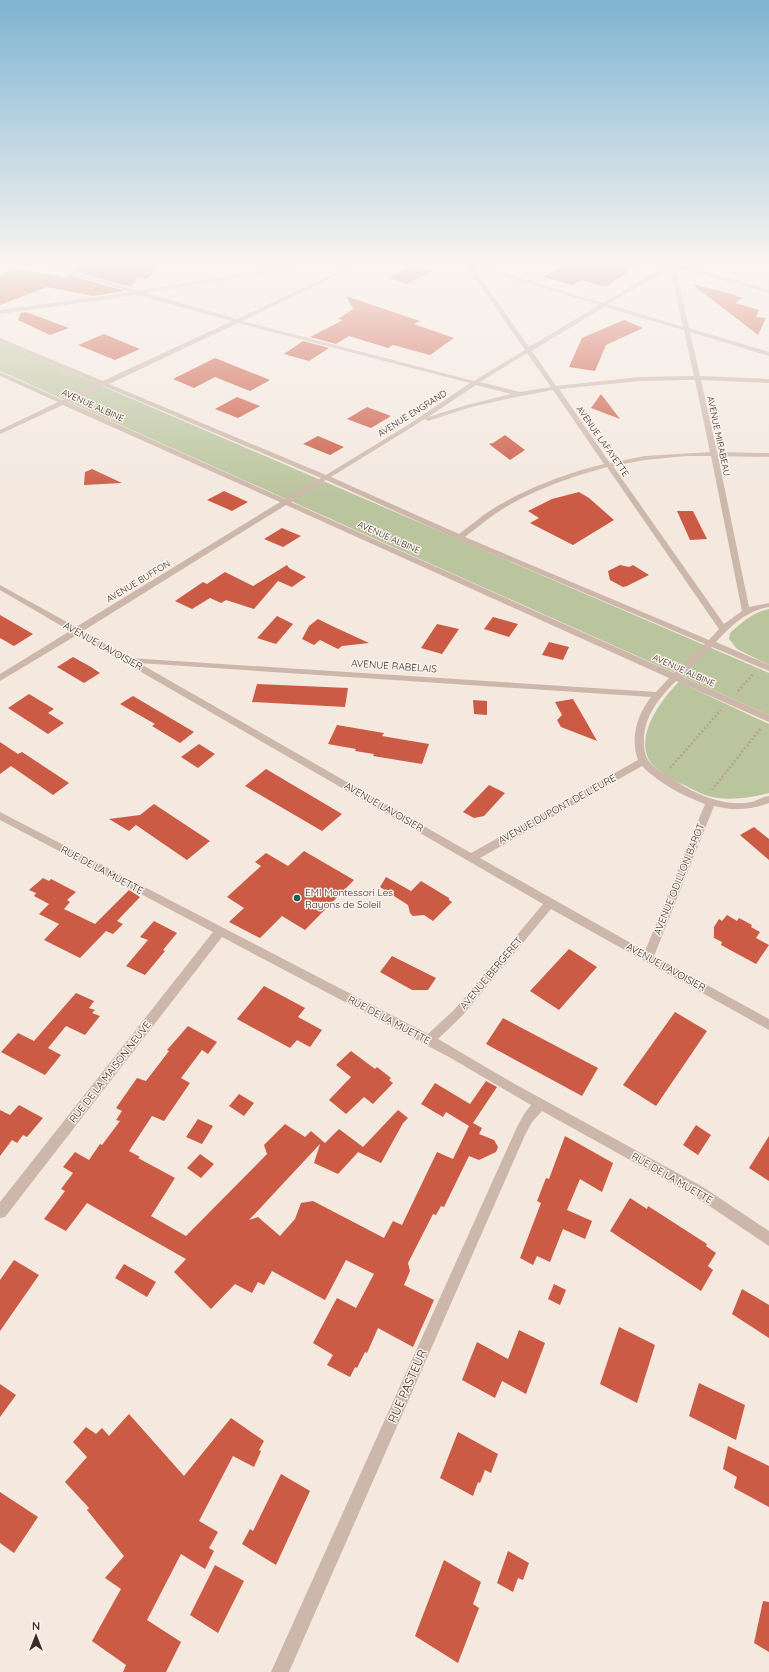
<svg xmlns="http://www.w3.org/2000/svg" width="769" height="1672" viewBox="0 0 769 1672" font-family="Quicksand,sans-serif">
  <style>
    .green { fill: #bac49d }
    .building { fill: #cb5b45 }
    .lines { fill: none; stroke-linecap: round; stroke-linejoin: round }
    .path { stroke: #b9a194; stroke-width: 2.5; stroke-dasharray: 2 2; stroke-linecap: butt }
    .minor { fill: #cdb7aa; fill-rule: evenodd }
    .poi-dot { fill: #1d5e5d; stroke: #fbf3ec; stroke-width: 1.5 }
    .labels { text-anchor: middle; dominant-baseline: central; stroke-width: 3; stroke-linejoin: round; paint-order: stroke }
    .far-street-label { font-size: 9px; fill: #3a2d2a; stroke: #fbf3ec }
    .street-label { font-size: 10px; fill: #3a2d2a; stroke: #fbf3ec }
    .poi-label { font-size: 10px; fill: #3a2d2a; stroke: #fbf3ec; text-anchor: start }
    .near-street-label { font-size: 12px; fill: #3a2d2a; stroke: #fbf3ec }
  </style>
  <rect width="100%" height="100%" fill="#f4e8df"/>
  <!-- green -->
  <g class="green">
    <path d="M0 342 769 673V715L0 371Z"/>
    <path d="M769 609V665L737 649 729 639 730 633C741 623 753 612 769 609Z"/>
    <path d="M679 682 769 724V793C753 797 735 800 718 798 706 797 694 790 684 785 673 781 658 772 651 763 633 738 661 699 679 682Z"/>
  </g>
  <!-- building -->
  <g class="building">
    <path d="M80 264H159L148 279 137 278 130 287 73 271Z"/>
    <path d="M565 264H640L605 287 581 280 573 285 543 277Z"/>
    <path d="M414 265 433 271 407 284 389 278Z"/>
    <path d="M14 268 67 278 69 275 124 291 93 296 47 287 0 305V276Z"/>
    <path d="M692 284 736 295 735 296 743 298 735 303 759 310 756 317 766 318 758 335Z"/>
    <path d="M346 296 420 321 414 324 454 338 430 355 393 345 388 348 349 336 336 344 310 337 343 320 338 319 353 309Z"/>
    <path d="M26 312 69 328 50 335 18 320 21 313Z"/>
    <path d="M624 320 643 328 606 345 595 371 569 367 582 338Z"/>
    <path d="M104 334 140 349 115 360 78 345Z"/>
    <path d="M303 341 329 348 309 361 284 354Z"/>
    <path d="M215 358 270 380 250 391 215 377 194 388 173 379Z"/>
    <path d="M601 394 620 419 591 408Z"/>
    <path d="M237 397 260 406 238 418 215 409Z"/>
    <path d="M367 407 391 416 371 428 347 419Z"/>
    <path d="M505 435 525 450 510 460 489 444 493 443Z"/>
    <path d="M318 436 344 447 330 455 303 444Z"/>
    <path d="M92 469 122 483 84 485 85 472Z"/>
    <path d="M224 491 248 502 232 511 207 500Z"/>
    <path d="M579 492 589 498 614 520 573 545 530 523 539 518 528 511 552 499Z"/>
    <path d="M677 511H693L707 539 690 540Z"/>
    <path d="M282 528 301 536 283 547 264 539Z"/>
    <path d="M287 565 289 568 306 577 292 587 278 581 254 609 226 600 221 603 210 598 192 609 175 601 203 582 207 584 225 572 253 586Z"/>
    <path d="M620 565 629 567 633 565 649 575 627 586 623 587 610 580 608 571Z"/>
    <path d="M0 615 33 634 14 646 0 638Z"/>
    <path d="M277 616 293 624 276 644 257 638Z"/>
    <path d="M493 617 518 624 509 637 484 629Z"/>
    <path d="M318 619 332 626 369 643 342 646 338 649 320 640 314 645 302 639 309 626Z"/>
    <path d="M437 624 459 629 442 654 421 648Z"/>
    <path d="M549 642 569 647 563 660 542 655Z"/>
    <path d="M73 657 91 667 100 673 84 683 57 667Z"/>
    <path d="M257 684 348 688 345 707 252 702Z"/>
    <path d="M29 694 54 709 48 713 64 723 48 734 8 708Z"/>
    <path d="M133 696 194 732 180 743 152 726 155 724 120 704Z"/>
    <path d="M573 699 587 723 597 741 561 727 557 720 562 715 555 702Z"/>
    <path d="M473 700 487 701V715L474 714Z"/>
    <path d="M337 725 384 733 382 736 429 744 422 764 373 756 374 754 355 751 356 749 328 744Z"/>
    <path d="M0 742 18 754 22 752 69 783 53 795 11 766 0 774Z"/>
    <path d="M199 744 215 754 198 768 181 757Z"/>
    <path d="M266 769 342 814 322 831 245 786Z"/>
    <path d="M489 785 505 793 484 816 474 818 463 812Z"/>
    <path d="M154 804 210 841 187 860 136 825 129 831 109 819 140 815Z"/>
    <path d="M754 827 769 839V860L740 835Z"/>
    <path d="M304 851 354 880 305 930 282 916 260 938 229 922 244 908 227 897 261 866 255 862 266 853 288 866Z"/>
    <path d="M386 877 411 891 421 881 449 898V900L452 902 433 921 424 915 413 916 410 913 408 905 380 887Z"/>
    <path d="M43 878 49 881 51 879 76 892 67 900 70 902 64 909 95 924 129 890 140 897 117 921 123 924 113 934 106 931 80 958 44 940 59 924 39 914 49 904 34 896 36 893 29 890Z"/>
    <path d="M727 915 737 921 739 918 752 925 751 927 760 932 756 938 769 945 756 964 721 945 722 942 714 938V927L719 919 722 921Z"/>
    <path d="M154 921 177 933 163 950 165 951 145 975 126 966 148 940 140 937Z"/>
    <path d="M569 949 597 967 559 1010 530 991Z"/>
    <path d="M392 956 436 978 428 990H412L380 972Z"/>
    <path d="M264 986 305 1008 298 1017 322 1030 310 1047 297 1040 290 1048 237 1019Z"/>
    <path d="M76 993 94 1001 89 1008 95 1010 92 1013 100 1016 85 1035 66 1026 48 1048 61 1055 45 1075 1 1052 18 1033 34 1041Z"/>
    <path d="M675 1012 707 1031 656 1106 623 1085Z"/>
    <path d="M503 1018 598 1068 582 1096 486 1044Z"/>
    <path d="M188 1026 217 1042 208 1054 202 1050 181 1078 190 1083 164 1121 152 1116 129 1151 140 1157 138 1158 175 1178 151 1216 186 1236 267 1154 264 1145 285 1124 305 1137 311 1131 325 1143 339 1129 363 1147 398 1110 408 1118 403 1123 381 1163 358 1152 361 1149 338 1174 314 1163 320 1144 249 1220 258 1217 280 1236 295 1219 301 1203 313 1201 384 1238 393 1221 402 1225 437 1152 453 1159 469 1126 446 1112 443 1117 421 1104 435 1083 470 1104 486 1081 497 1087 473 1123 482 1128 479 1134 494 1140 498 1147 496 1152 479 1160 469 1156 444 1207 441 1206 436 1215 433 1214 408 1263 410 1271 404 1285 434 1300 413 1347 378 1328 367 1353 365 1352 357 1368 355 1367 350 1377 327 1365 333 1355 313 1343 337 1298 356 1308 374 1274 346 1260 325 1300 272 1271 264 1285 258 1282 252 1293 235 1284 211 1309 174 1272 186 1259 87 1203 66 1231 44 1219 65 1191 61 1189 73 1173 63 1167 75 1152 89 1160 100 1144 102 1145 120 1121 116 1120 122 1111 116 1108 137 1078 146 1081 169 1051 167 1050Z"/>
    <path d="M351 1051 375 1069 377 1067 391 1078 389 1080 393 1083 373 1104 364 1097 346 1114 329 1100 351 1077 336 1065Z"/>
    <path d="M239 1094 254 1103 244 1116 229 1106Z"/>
    <path d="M19 1105 43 1118 27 1137 23 1135 17 1143 12 1140 0 1156V1110L10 1115Z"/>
    <path d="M198 1119 213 1126 202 1144 186 1137Z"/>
    <path d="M696 1125 711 1135 698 1155 683 1145Z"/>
    <path d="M565 1136 613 1163 602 1192 580 1179 567 1210 592 1221 585 1239 563 1229 550 1262 537 1256 533 1265 520 1258 541 1203 537 1201 546 1178 549 1179Z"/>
    <path d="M769 1136V1181L749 1168Z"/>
    <path d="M200 1154 214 1164 201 1178 187 1168Z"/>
    <path d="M630 1198 647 1209 648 1206 707 1244 706 1246 716 1253 708 1266 713 1270 701 1291 610 1231Z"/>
    <path d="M14 1260 39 1275 0 1331V1280Z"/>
    <path d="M124 1264 156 1282 147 1297 115 1278Z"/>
    <path d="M554 1284 566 1290 560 1305 548 1299Z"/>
    <path d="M742 1289 769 1305V1338L732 1314Z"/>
    <path d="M619 1327 655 1345 637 1403 600 1384Z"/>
    <path d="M519 1330 545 1343 526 1394 502 1381 495 1398 462 1380 477 1342 508 1359Z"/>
    <path d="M699 1383 745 1405 736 1440 689 1416Z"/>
    <path d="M0 1384 16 1395 0 1417Z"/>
    <path d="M129 1414 184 1476 231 1418 264 1441 259 1450 261 1451 254 1467 233 1456 199 1521 218 1532 209 1548 214 1551 205 1569 181 1554 147 1620 181 1642 166 1672H123L126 1665 92 1641 121 1589 105 1578 124 1556 87 1510 89 1508 65 1482 87 1457 73 1442 86 1427 96 1434 102 1428 109 1436Z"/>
    <path d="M458 1432 498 1454 491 1473 485 1470 480 1483 478 1482 473 1496 440 1478Z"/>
    <path d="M728 1446 769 1466V1507L734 1488 737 1477 723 1469Z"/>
    <path d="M281 1474 310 1491 276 1565 242 1544 250 1529 253 1531Z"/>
    <path d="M0 1492 38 1517 14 1553 0 1543Z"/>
    <path d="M508 1551 529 1563 523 1580 518 1578 513 1592 497 1583Z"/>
    <path d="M444 1560 481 1582 473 1604 479 1608 458 1663 415 1636Z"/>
    <path d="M215 1565 244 1581 218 1633 190 1615Z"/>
    <path d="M763 1601 769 1602V1652L754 1643Z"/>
  </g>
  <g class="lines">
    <!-- path -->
    <g class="path">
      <path d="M738 691 754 673"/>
      <path d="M670 768 721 710"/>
      <path d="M712 790 761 728"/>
    </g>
    <!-- minor -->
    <path class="minor" d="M35 264H43L139 291 303 264H315L146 293 237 319 354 264H361L242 321 474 381 525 350 465 264H473L603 303 667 265V264H676L769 289V293L675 267 689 328 769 352V356L690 332 700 376 769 379V383L701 380 717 452 769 453V457L718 456 749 607 769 603V607C746 611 731 626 716 642L769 665V671L712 647 681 676 769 715V722L676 681C659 698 643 717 644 743 644 749 645 755 648 760 655 770 667 776 677 782 699 796 725 807 752 802 758 800 763 797 769 796V803C751 810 733 811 714 806L654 956 769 1019V1030L551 909 462 1016 438 1039 513 1083 703 1187 769 1231V1246L693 1195 542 1111 532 1122 525 1135 289 1672H271L517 1127 524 1114 531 1105 449 1057 222 937 5 1217 0 1218V1202L213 932 0 820V812L428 1034 454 1010 543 904 77 635 0 681V674L70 631 0 590V585L76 627 280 502 63 405 0 434V430L58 402 0 376V372L63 400 98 384 0 342V338L103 381 232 321 138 295 0 314V310L131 292ZM473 267 599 305 529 347ZM670 268 683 327 608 304ZM604 307 684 330 694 376 640 377 556 386 532 351ZM238 323 470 383 411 423 326 475 109 384ZM527 353 551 387 520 392 480 382ZM683 380H695L710 452 645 456 610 463 559 389 640 381ZM476 385 511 394 467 405 428 417ZM104 386 321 478 285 499 68 402ZM553 390 604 464C564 474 526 488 491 510 480 517 470 526 459 534L331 477 425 419 428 421 471 407 511 398ZM686 456H711L742 611 724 624 613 466 645 460ZM607 467 719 629 709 640 465 537C475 529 485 521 495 514 529 491 568 478 607 467ZM326 480 457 539 705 644 674 673 291 502ZM286 505 669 678 656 692 129 658 83 631ZM139 663 651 697C637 715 630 738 638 760L471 853ZM642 766C659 783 683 796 705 804L645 951 480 858Z"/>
  </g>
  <!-- sky -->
  <linearGradient id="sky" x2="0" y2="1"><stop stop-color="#7db4d2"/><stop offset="0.53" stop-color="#faf5f1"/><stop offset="1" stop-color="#faf5f1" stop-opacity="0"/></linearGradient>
  <rect width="769" height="498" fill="url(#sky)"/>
  <!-- markers -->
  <circle class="poi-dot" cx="297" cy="898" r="4"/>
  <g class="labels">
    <!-- far-street labels -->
    <g class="far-street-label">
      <text transform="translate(93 405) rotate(24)">AVENUE ALBINE</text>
      <text transform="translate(412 413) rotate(-32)">AVENUE ENGRAND</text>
      <text transform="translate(719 436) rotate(78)">AVENUE MIRABEAU</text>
      <text transform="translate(603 441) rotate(55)">AVENUE LAFAYETTE</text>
      <text transform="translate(389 537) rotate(24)">AVENUE ALBINE</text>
      <text transform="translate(138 581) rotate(-31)">AVENUE BUFFON</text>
      <text transform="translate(684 670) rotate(24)">AVENUE ALBINE</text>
    </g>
    <!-- street labels -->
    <g class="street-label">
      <text transform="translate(103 646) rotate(29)">AVENUE LAVOISIER</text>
      <text transform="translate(394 666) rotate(4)">AVENUE RABELAIS</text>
      <text transform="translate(384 807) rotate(30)">AVENUE LAVOISIER</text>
      <text transform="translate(557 809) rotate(-29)">AVENUE DUPONT DE L'EURE</text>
      <text transform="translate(102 870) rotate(28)">RUE DE LA MUETTE</text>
      <text transform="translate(679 879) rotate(-68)">AVENUE ODILLON BAROT</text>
      <text transform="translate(666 967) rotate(29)">AVENUE LAVOISIER</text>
      <text transform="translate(491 973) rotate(-50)">AVENUE BERGERET</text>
      <text transform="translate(389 1020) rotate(28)">RUE DE LA MUETTE</text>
      <text transform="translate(110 1072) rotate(-52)">RUE DE LA MAISON NEUVE</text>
      <text transform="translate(672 1178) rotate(30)">RUE DE LA MUETTE</text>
    </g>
    <!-- poi labels -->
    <g class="poi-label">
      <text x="305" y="892">EMI Montessori Les<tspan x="305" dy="12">Rayons de Soleil</tspan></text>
    </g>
    <!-- near-street labels -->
    <g class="near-street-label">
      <text transform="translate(407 1386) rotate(-66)">RUE PASTEUR</text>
    </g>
  </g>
  <!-- north arrow -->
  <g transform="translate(36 1636)" stroke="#fbf3ec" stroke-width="3" paint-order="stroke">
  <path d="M0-3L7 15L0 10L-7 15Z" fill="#3a2d2a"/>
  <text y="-6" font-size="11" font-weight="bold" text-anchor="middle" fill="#3a2d2a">N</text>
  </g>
</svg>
